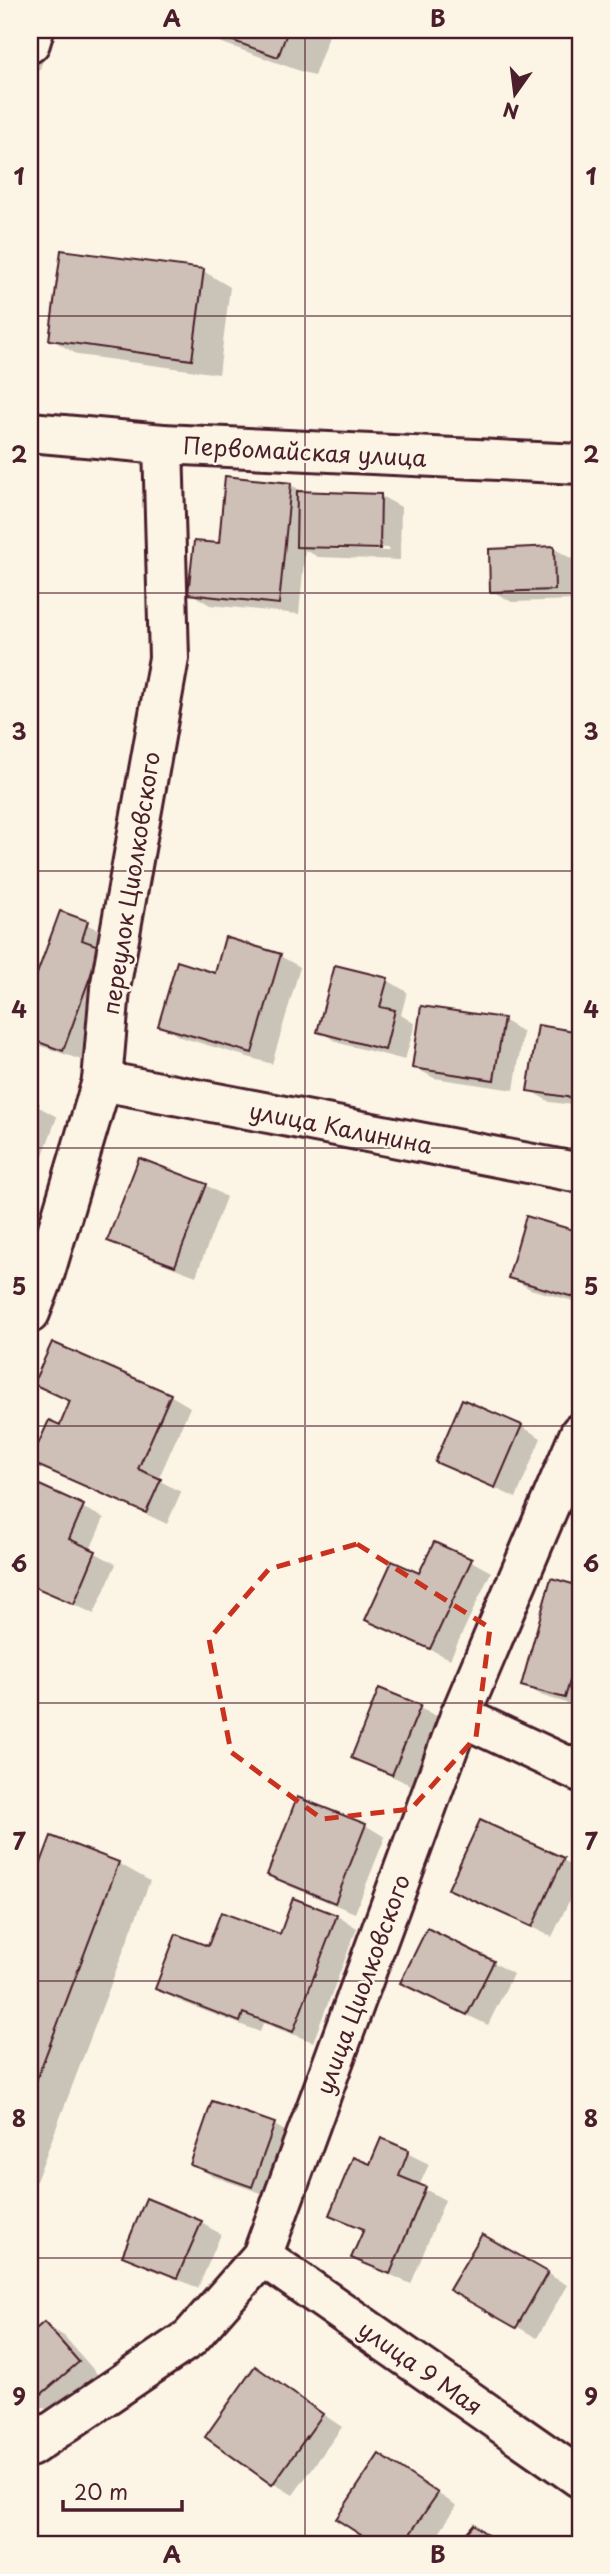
<svg xmlns="http://www.w3.org/2000/svg" width="610" height="2574" viewBox="0 0 610 2574" font-family="'Playpen Sans',sans-serif">
  <style>
    .shadow { fill: #0003; fill-rule: evenodd }
    .building { fill: #cfc0b7; stroke: #4a1f2b; stroke-width: 2 }
    .lines { fill: none; stroke-linecap: round; stroke-linejoin: round }
    .minor-casing { stroke: #4a1f2b; stroke-width: 44 }
    .minor { stroke: #fcf5e5; stroke-width: 38 }
    .marked { fill: none; stroke: #c8321e; stroke-width: 5; stroke-dasharray: 14 9; stroke-linejoin: round }
    .grid { fill: none; stroke: #4a1f2b; stroke-width: 2; stroke-opacity: 0.55 }
    .labels { text-anchor: middle; dominant-baseline: central; stroke-width: 5; stroke-linejoin: round; paint-order: stroke }
    .street-label { font-size: 23px; fill: #4a1f2b; stroke: #fcf5e5 }
    .neatline { fill: none; stroke: #4a1f2b; stroke-width: 2.5 }
    .grid-label { font-size: 23px; text-anchor: middle; font-weight: bold; fill: #4a1f2b }
  </style>
  <rect width="100%" height="100%" fill="#fcf5e5"/>
  <filter id="ink" filterUnits="userSpaceOnUse"><feTurbulence type="fractalNoise" baseFrequency=".0143" numOctaves="2"/><feDisplacementMap in="SourceGraphic" scale="14" xChannelSelector="R" yChannelSelector="G"/><feConvolveMatrix kernelMatrix="1 2 1 2 8 2 1 2 1" color-interpolation-filters="sRGB"/></filter>
  <g filter="url(#ink)">
    <!-- shadow -->
    <g class="shadow">
      <path d="M30 30H54L30 96Z"/>
      <path d="M198 30H331L314 76 217 41Z"/>
      <path d="M203 271 230 287 219 374 78 355 51 339Z"/>
      <path d="M580 292V306L576 303Z"/>
      <path d="M291 485 306 493 381 496 401 507 400 560 318 557 305 550 299 614 210 605 190 593 220 545ZM316 546 389 548V551L316 549Z"/>
      <path d="M553 548 574 560 575 600 512 602 492 591Z"/>
      <path d="M61 913 108 934 120 960 84 1061 30 1042V994Z"/>
      <path d="M280 956 300 967 272 1064 180 1037 160 1025 216 975Z"/>
      <path d="M387 980 407 992 401 1015 415 1024 405 1060 339 1043 319 1031Z"/>
      <path d="M503 1020 523 1032 514 1090 434 1078 414 1067Z"/>
      <path d="M540 1027 580 1034V1106L550 1102 529 1090Z"/>
      <path d="M30 1102 57 1117 43 1155 30 1150Z"/>
      <path d="M206 1185 226 1197 196 1276 130 1251 110 1240Z"/>
      <path d="M527 1218 580 1234V1303L530 1289 510 1277Z"/>
      <path d="M35 1384 170 1395 190 1407 158 1480 181 1492 167 1524 33 1461 61 1427 72 1403Z"/>
      <path d="M521 1426 541 1438 516 1498 437 1461Z"/>
      <path d="M36 1485 104 1518 90 1550 116 1564 94 1614 30 1583 35 1569 30 1566V1500Z"/>
      <path d="M471 1561 491 1572 450 1659 367 1619 420 1576Z"/>
      <path d="M552 1580 580 1588V1707L543 1696 523 1685Z"/>
      <path d="M30 1642 35 1645 30 1659Z"/>
      <path d="M380 1690 441 1718 413 1786 353 1758Z"/>
      <path d="M365 1825 385 1837 355 1913 289 1886 269 1875Z"/>
      <path d="M52 1838 118 1863 150 1881 30 2197V1897Z"/>
      <path d="M563 1860 580 1870V1878L552 1937 451 1888Z"/>
      <path d="M294 1901 337 1916 357 1928 313 2042 263 2023 260 2032 177 2000 157 1988 281 1936Z"/>
      <path d="M493 1962 513 1974 488 2025 423 1994Z"/>
      <path d="M274 2125 294 2136 273 2197 212 2176 192 2164Z"/>
      <path d="M382 2141 429 2164 419 2186 445 2200 411 2284 354 2258 364 2231 331 2215 371 2166Z"/>
      <path d="M201 2223 221 2234 198 2288 124 2255Z"/>
      <path d="M482 2236 567 2285 537 2338 452 2289Z"/>
      <path d="M44 2324 64 2336 98 2375 52 2413 30 2399V2336Z"/>
      <path d="M255 2369 342 2427 293 2495 273 2483Z"/>
      <path d="M380 2456 457 2506 431 2544H379L339 2518Z"/>
      <path d="M474 2527 494 2538 502 2544H460Z"/>
    </g>
    <!-- building -->
    <g class="building">
      <path d="M203 30H288L278 57Z"/>
      <path d="M61 250 204 269 192 360 49 340Z"/>
      <path d="M225 476 291 483 279 604 188 594 194 541 219 543Z"/>
      <path d="M297 491 381 494 380 549 296 547Z"/>
      <path d="M554 546 555 590 490 592 489 549Z"/>
      <path d="M60 911 88 921 82 940 101 947 63 1051 30 1039V993Z"/>
      <path d="M225 937 281 954 252 1053 158 1026 177 961 215 973Z"/>
      <path d="M335 965 388 978 380 1007 395 1010 385 1050 317 1032Z"/>
      <path d="M421 1006 504 1018 494 1080 412 1068Z"/>
      <path d="M538 1025 580 1032V1099L527 1091Z"/>
      <path d="M30 1100 38 1104 30 1126Z"/>
      <path d="M139 1158 207 1184 175 1266 107 1241Z"/>
      <path d="M526 1216 580 1232V1299L508 1278Z"/>
      <path d="M52 1342 171 1394 138 1469 161 1479 146 1513 30 1462 49 1420 60 1425 70 1401 33 1384Z"/>
      <path d="M462 1399 522 1425 495 1488 435 1462Z"/>
      <path d="M35 1483 84 1505 69 1539 96 1551 74 1604 30 1585 34 1567 30 1565V1496Z"/>
      <path d="M434 1542 472 1559 430 1649 365 1620 392 1561 419 1573Z"/>
      <path d="M551 1578 580 1586V1676L572 1674 565 1698 521 1686Z"/>
      <path d="M379 1688 421 1705 392 1775 351 1758Z"/>
      <path d="M297 1797 366 1824 335 1903 267 1875Z"/>
      <path d="M480 1820 564 1858 532 1927 448 1889Z"/>
      <path d="M51 1836 119 1862 30 2097V1892Z"/>
      <path d="M293 1898 337 1915 293 2032 243 2013 240 2022 155 1989 176 1934 208 1946 221 1912 280 1934Z"/>
      <path d="M427 1928 494 1961 467 2015 400 1983Z"/>
      <path d="M212 2101 275 2123 252 2187 190 2165Z"/>
      <path d="M381 2138 409 2150 399 2176 426 2187 390 2274 351 2258 364 2229 329 2215 353 2157 370 2164Z"/>
      <path d="M146 2198 202 2221 177 2278 122 2256Z"/>
      <path d="M482 2234 548 2272 516 2328 449 2290Z"/>
      <path d="M44 2322 79 2362 31 2403 30 2334Z"/>
      <path d="M255 2366 323 2414 272 2485 205 2437Z"/>
      <path d="M379 2454 438 2493 403 2544H375L336 2519Z"/>
      <path d="M474 2524 498 2544H457Z"/>
    </g>
    <g class="lines">
      <!-- minor casing -->
      <g class="minor-casing">
        <g id="minor">
          <path d="M30 43 34 30"/>
          <path d="M30 432 163 444 580 464"/>
          <path d="M102 1081 580 1173"/>
          <path d="M30 1313 43 1279 102 1081 110 989 169 658 163 444"/>
          <path d="M460 1716 580 1772"/>
          <path d="M262 2256 580 2478"/>
          <path d="M30 2447 190 2338 262 2256 460 1716 580 1433"/>
        </g>
      </g>
      <!-- minor -->
      <use href="#minor" class="minor"/>
    </g>
  </g>
  <!-- marked area -->
  <path class="marked" d="M357 1544 490 1628 476 1737 411 1809 322 1819 231 1752 209 1639 269 1569Z"/>
  <!-- grid -->
  <path class="grid" d="M305 30V2544M30 316H580M30 593H580M30 871H580M30 1148H580M30 1426H580M30 1703H580M30 1981H580M30 2258H580"/>
  <g class="labels">
    <!-- street labels -->
    <g class="street-label">
      <text transform="translate(305 451) rotate(3)">Первомайская улица</text>
      <text transform="translate(130 883) rotate(-81)">переулок Циолковского</text>
      <text transform="translate(341 1127) rotate(11)">улица Калинина</text>
      <text transform="translate(362 1984) rotate(-70)">улица Циолковского</text>
      <text transform="translate(421 2367) rotate(35)">улица 9 Мая</text>
    </g>
  </g>
  <!-- margin -->
  <rect width="610" height="2574" fill="none" stroke="#fcf5e5" stroke-width="77"/>
  <!-- north arrow -->
  <g transform="translate(515 94) rotate(194)" stroke="#fcf5e5" stroke-width="5" paint-order="stroke">
  <path d="M0-5L12 26L0 18L-12 26Z" fill="#4a1f2b"/>
  <text y="-10" font-size="19" font-weight="bold" text-anchor="middle" fill="#4a1f2b">N</text>
  </g>
  <!-- scale -->
  <path d="M63 2500v10h119v-10" fill="none" stroke="#4a1f2b" stroke-width="3.5"/>
  <text x="74" y="2500" font-size="21" fill="#4a1f2b" stroke="#fcf5e5" stroke-width="5" paint-order="stroke">20 m</text>
  <rect x="38" y="38" width="534" height="2498" class="neatline"/>
  <g class="grid-label">
    <text x="172" y="27">A</text>
    <text x="438" y="27">B</text>
    <text x="19" y="185">1</text>
    <text x="591" y="185">1</text>
    <text x="19" y="463">2</text>
    <text x="591" y="463">2</text>
    <text x="19" y="740">3</text>
    <text x="591" y="740">3</text>
    <text x="19" y="1018">4</text>
    <text x="591" y="1018">4</text>
    <text x="19" y="1295">5</text>
    <text x="591" y="1295">5</text>
    <text x="19" y="1572">6</text>
    <text x="591" y="1572">6</text>
    <text x="19" y="1850">7</text>
    <text x="591" y="1850">7</text>
    <text x="19" y="2127">8</text>
    <text x="591" y="2127">8</text>
    <text x="19" y="2405">9</text>
    <text x="591" y="2405">9</text>
    <text x="172" y="2563">A</text>
    <text x="438" y="2563">B</text>
  </g>
</svg>
